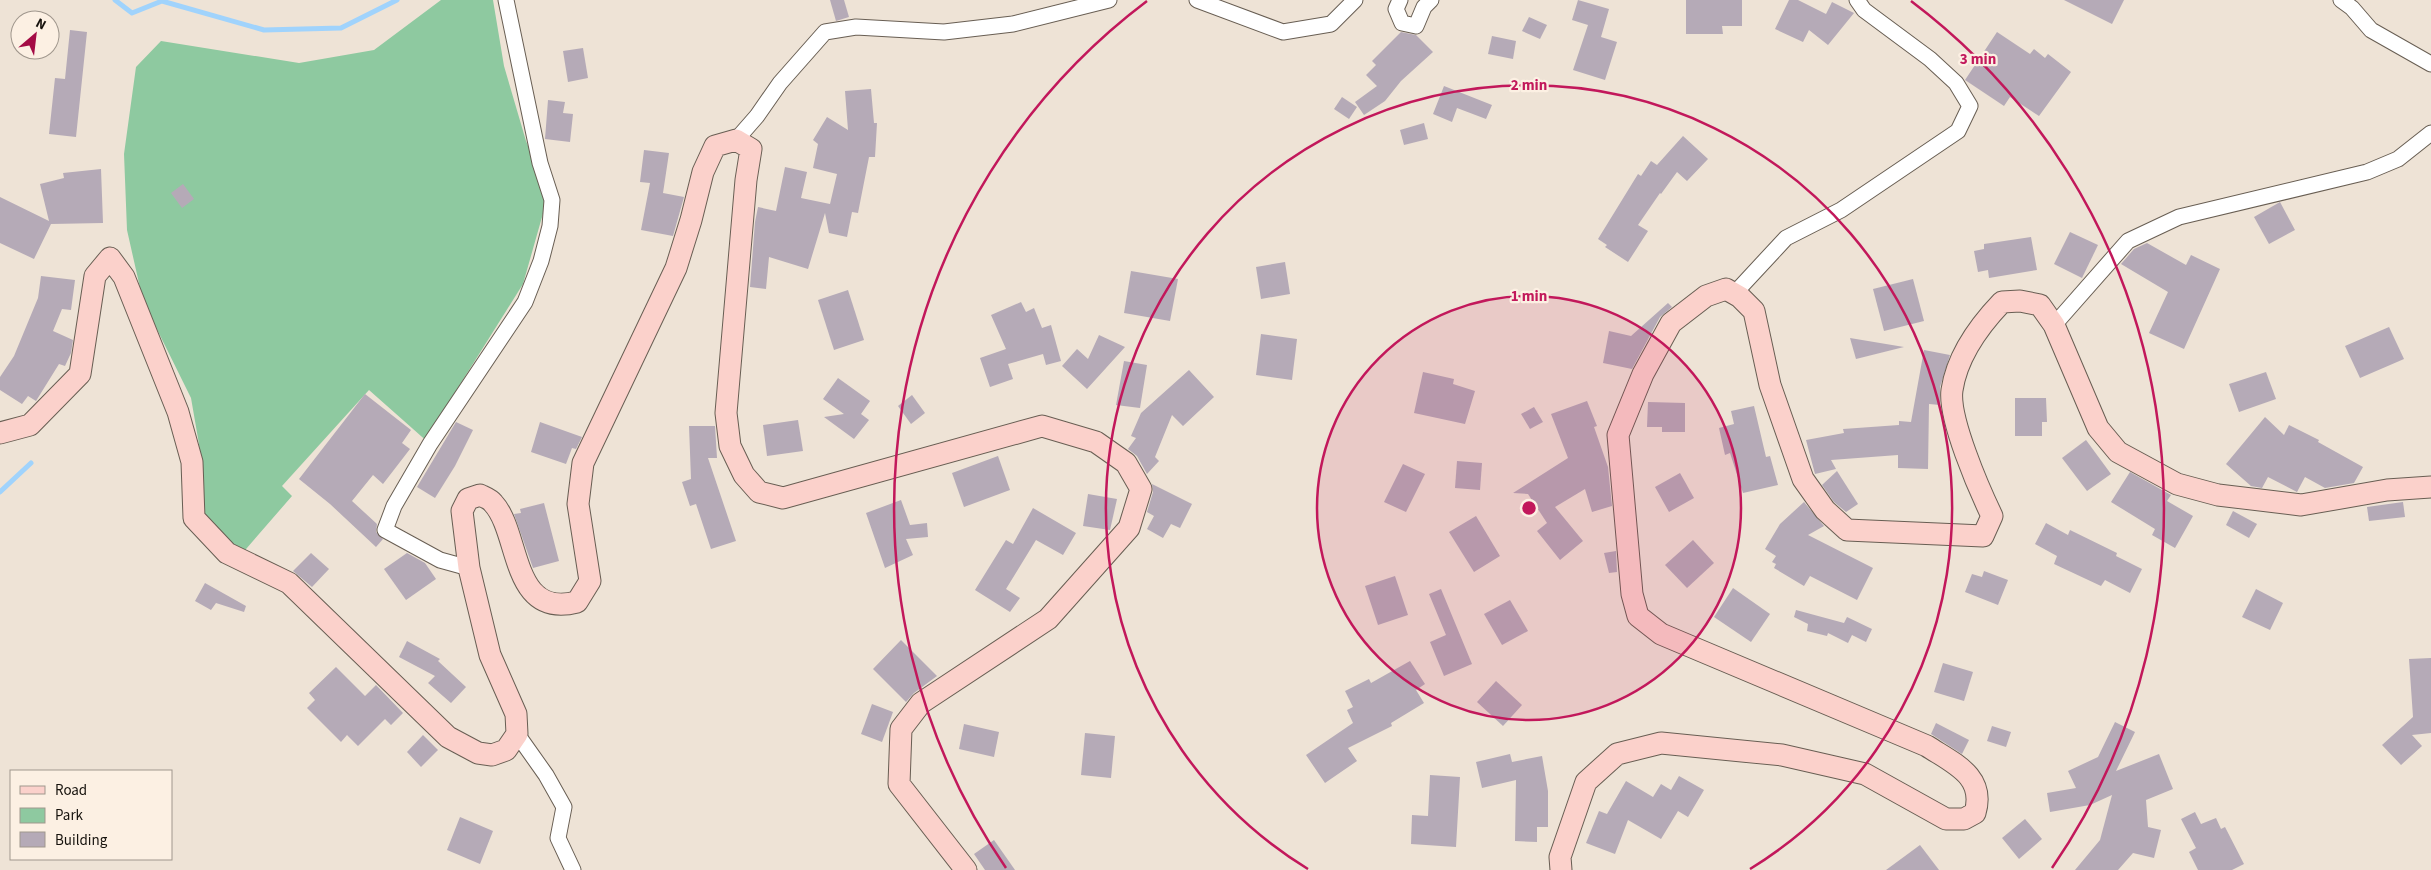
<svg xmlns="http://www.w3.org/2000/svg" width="2431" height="870" viewBox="0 0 2431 870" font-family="'Source Sans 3',sans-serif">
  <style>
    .green { fill: #8ec9a0 }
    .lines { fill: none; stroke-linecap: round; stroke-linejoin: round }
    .stream { stroke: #a0d3fc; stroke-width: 5 }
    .building { fill: #b5aab7 }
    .street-casing { stroke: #685e53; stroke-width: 17 }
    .secondary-casing { stroke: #685e53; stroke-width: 23 }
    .street { stroke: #fff; stroke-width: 15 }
    .secondary { stroke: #fbd1cb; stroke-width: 21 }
    .ring { fill: none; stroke: #c2185b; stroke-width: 2.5 }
    .centre { fill: #c2185b; stroke: #fcf0e3; stroke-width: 2.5 }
    .ring-label { font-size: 15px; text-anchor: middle; font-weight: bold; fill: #c2185b; stroke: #fcf0e3; stroke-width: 4.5; stroke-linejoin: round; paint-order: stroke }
  </style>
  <rect width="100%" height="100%" fill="#eee3d6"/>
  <!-- green -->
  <path class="green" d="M441 0H493L504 66 526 141 546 188 544 210 523 284 454 394 430 444 369 390 282 486 292 496 240 556 204 515 199 444 191 398 143 301 127 230 124 154 136 67 161 41 299 63 374 50Z"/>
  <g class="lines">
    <!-- stream -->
    <g class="stream">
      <path d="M115 0 132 13 162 1 264 30 341 28 397 0"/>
      <path d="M0 492 31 463"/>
    </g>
  </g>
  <!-- building -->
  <g class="building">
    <path d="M830 0H844L849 17 836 21Z"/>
    <path d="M1578 0 1609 9 1601 37 1617 42 1605 80 1573 70 1588 25 1572 20Z"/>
    <path d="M1686 0H1742V26H1722L1723 34H1686Z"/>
    <path d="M1789 0H1798L1826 14 1832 2 1854 13 1828 45 1809 30 1803 42 1775 29Z"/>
    <path d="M2064 0H2124L2112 24Z"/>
    <path d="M1529 17 1547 25 1540 39 1522 31Z"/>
    <path d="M70 30 87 32 76 137 49 134 55 78 65 79Z"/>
    <path d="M1401 32 1416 35 1433 52 1401 81 1385 101 1364 115 1355 102 1377 86 1366 75 1376 65 1372 61Z"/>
    <path d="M1997 32 2030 54 2034 49 2045 58 2048 54 2071 72 2039 116 2010 97 2004 106 1965 80Z"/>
    <path d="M1492 36 1516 41 1513 59 1488 54Z"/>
    <path d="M583 48 588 78 568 82 563 51Z"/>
    <path d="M1444 86 1492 105 1486 119 1457 108 1452 122 1433 114Z"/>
    <path d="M871 89 874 123H877L875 157H869L858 213 852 212 847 237 829 233 825 213 808 269 769 257 766 289 750 287 755 222 758 207 776 211 785 167 807 172 801 198 830 204 837 174 813 168 818 144 813 140 827 117 848 130 845 91Z"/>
    <path d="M1342 97 1357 107 1349 119 1334 109Z"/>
    <path d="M548 100 565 102 563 113 573 114 570 142 545 139Z"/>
    <path d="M1424 123 1428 139 1404 145 1400 130Z"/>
    <path d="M1683 136 1708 159 1687 181 1677 172 1661 194 1660 193 1638 225 1648 231 1628 262 1605 247 1607 245 1598 239 1638 174 1641 176 1651 161 1657 165Z"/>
    <path d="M644 150 669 153 663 193 684 197 673 236 641 230 650 183 640 182Z"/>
    <path d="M101 169 103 223 51 224 34 259 0 243V197L49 221 40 184 64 178 63 173Z"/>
    <path d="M183 184 194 199 182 208 171 193Z"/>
    <path d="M2280 202 2295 230 2269 244 2254 217Z"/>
    <path d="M2070 232 2098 245 2082 278 2054 264Z"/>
    <path d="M2031 237 2037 270 1989 278 1988 270 1978 272 1974 251 1984 249V244Z"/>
    <path d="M2147 243 2186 265 2191 255 2220 269 2184 349 2149 333 2168 292 2121 264 2134 249Z"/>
    <path d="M1285 262 1290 294 1261 299 1256 267Z"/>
    <path d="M1131 271 1178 279 1170 321 1124 313Z"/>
    <path d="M41 276 75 280 71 310 62 309 53 331 73 340 71 353 65 366 59 364 36 401 28 396 22 404 0 390V377L14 356 38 298Z"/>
    <path d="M1913 279 1924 321 1884 331 1873 289Z"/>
    <path d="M848 290 864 340 834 350 818 300Z"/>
    <path d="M1021 302 1026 312 1034 308 1042 328 1051 325 1061 361 1046 365 1043 354 1008 364 1013 379 990 387 980 358 1006 349 991 315Z"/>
    <path d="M1668 303 1672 307 1660 317 1632 369 1603 363 1609 331 1631 336Z"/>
    <path d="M2389 327 2404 359 2360 378 2345 346Z"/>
    <path d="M1261 334 1297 339 1292 380 1256 375Z"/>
    <path d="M1099 335 1125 347 1087 389 1062 366 1077 349 1088 359Z"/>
    <path d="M1850 338 1904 347 1856 359Z"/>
    <path d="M1924 350 1950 355 1940 387V405L1929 404 1928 469 1898 468V455L1831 460 1836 469 1815 474 1806 440 1844 433 1843 429 1899 425V421L1911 422Z"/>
    <path d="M1124 361 1147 365 1140 408 1116 405Z"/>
    <path d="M1189 370 1214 397 1183 426 1172 415 1155 457 1159 461 1147 474 1137 456 1128 449 1136 438 1131 436 1141 413Z"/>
    <path d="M1423 372 1454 379 1453 384 1475 391 1465 424 1414 413Z"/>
    <path d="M2266 372 2276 399 2239 412 2229 384Z"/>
    <path d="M838 378 870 401 861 414 869 420 854 439 824 417 844 414 823 399Z"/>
    <path d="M365 394 411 430 402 443 410 449 383 484 373 475 352 501 377 524 376 532 383 539 376 547 330 504 299 479Z"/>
    <path d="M912 395 925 413 911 424 898 406Z"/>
    <path d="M2015 398H2046L2047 422H2042V436H2015Z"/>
    <path d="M1587 401 1597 426 1594 427 1608 467 1612 506 1592 512 1585 489 1555 507 1583 541 1560 560 1537 531 1547 523 1528 494 1513 493 1568 458 1551 414Z"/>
    <path d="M1648 402 1685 403V432H1662V427H1647Z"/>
    <path d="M1754 406 1766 457 1770 456 1778 485 1743 493 1730 453 1725 455 1719 428 1734 424 1731 411Z"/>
    <path d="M1534 407 1543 422 1530 429 1521 414Z"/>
    <path d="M2265 417 2284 435 2289 425 2319 440 2318 442 2363 467 2354 483 2325 488 2305 477 2297 492 2268 477 2262 488 2251 486 2226 464Z"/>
    <path d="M798 420 803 451 767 456 763 425Z"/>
    <path d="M456 422 473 430 455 466 435 498 417 487Z"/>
    <path d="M540 422 582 437 576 449 572 448 566 464 531 452Z"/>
    <path d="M689 426H715L717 458H708L736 541 711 549 696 504 690 506 682 482 691 479Z"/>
    <path d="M2086 440 2111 474 2087 491 2062 458Z"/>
    <path d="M998 456 1010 490 964 507 952 473Z"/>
    <path d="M1457 461 1482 463 1480 490 1455 488Z"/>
    <path d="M1403 464 1425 474 1406 512 1384 502Z"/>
    <path d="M1837 471 1858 504 1846 512 1834 502 1822 485Z"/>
    <path d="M2130 472 2171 495 2167 501 2193 516 2175 548 2152 535 2155 529 2111 502Z"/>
    <path d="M1680 473 1694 498 1669 512 1655 487Z"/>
    <path d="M1152 484 1192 504 1180 528 1171 524 1163 538 1147 529 1154 516 1147 512 1153 492Z"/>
    <path d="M1088 494 1117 499 1110 530 1083 526Z"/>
    <path d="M901 500 910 525 927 523 928 537 906 539 913 555 885 568 866 513Z"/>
    <path d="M1804 502 1824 526 1808 535 1873 568 1857 600 1810 576 1804 586 1774 568 1776 564 1772 562 1776 556 1765 549 1780 524Z"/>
    <path d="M2403 502 2405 517 2369 521 2367 507Z"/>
    <path d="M544 503 559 561 533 568 514 514 521 513 520 509Z"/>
    <path d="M1033 508 1076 533 1063 555 1036 540 1006 589 1020 598 1010 612 975 590 1006 540 1013 544Z"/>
    <path d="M2233 511 2257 524 2249 538 2226 525Z"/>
    <path d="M1476 516 1500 556 1474 572 1449 532Z"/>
    <path d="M2046 523 2068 535 2070 530 2117 553 2116 556 2142 569 2130 593 2105 580 2101 586 2054 564 2057 556 2035 544Z"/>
    <path d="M1693 540 1714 563 1687 588 1665 565Z"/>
    <path d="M1616 551 1617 572 1609 573 1604 553Z"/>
    <path d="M311 553 329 569 312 587 293 571Z"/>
    <path d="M407 553 425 563 436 579 406 600 384 569Z"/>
    <path d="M1984 571 2008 580 1998 605 1965 592 1972 574 1982 577Z"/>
    <path d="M1395 576 1408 615 1378 625 1365 586Z"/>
    <path d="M205 583 246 606 244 612 216 603 211 610 195 601Z"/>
    <path d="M1733 588 1770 614 1751 642 1714 617Z"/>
    <path d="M1441 589 1472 664 1444 676 1430 642 1446 635 1429 594Z"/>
    <path d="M2256 589 2283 603 2270 630 2242 617Z"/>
    <path d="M1510 600 1528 631 1502 645 1484 614Z"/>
    <path d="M1796 610 1844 623 1847 617 1872 629 1866 642 1852 635 1848 643 1828 633 1827 636 1807 631 1808 624 1794 617Z"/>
    <path d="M901 640 937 676 914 693 906 702 873 669Z"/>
    <path d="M407 641 440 659 438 661 466 687 451 703 428 683 435 676 399 657Z"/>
    <path d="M2431 658V733L2412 735 2422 746 2401 765 2382 745 2413 717 2409 659Z"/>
    <path d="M1410 661 1425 684 1416 690 1424 703 1391 723 1392 726 1348 748 1357 761 1325 783 1306 755 1353 723 1347 710 1353 707 1345 691 1369 679 1371 683Z"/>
    <path d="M1943 663 1973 672 1964 701 1934 692Z"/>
    <path d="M336 667 365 696 376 685 403 713 391 725 385 719 358 746 347 735 341 742 307 708 315 700 309 693Z"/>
    <path d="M1496 681 1522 705 1503 726 1477 702Z"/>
    <path d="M872 704 893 712 882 742 861 734Z"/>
    <path d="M2115 722 2135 732 2116 771 2159 754 2173 789 2146 800 2148 827 2161 830 2154 858 2133 853 2118 870H2075L2100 840 2112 795 2090 805 2050 812 2047 793 2076 788 2068 771 2098 757Z"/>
    <path d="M1936 723 1969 740 1962 754 1931 734Z"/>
    <path d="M964 724 999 732 994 757 959 749Z"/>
    <path d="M1992 726 2011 732 2006 747 1987 741Z"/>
    <path d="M1085 733 1115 736 1111 778 1081 775Z"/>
    <path d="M423 735 438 750 421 767 407 752Z"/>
    <path d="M1510 754 1512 762 1542 756 1548 791V827H1537V842L1515 841 1516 780 1482 788 1476 762Z"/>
    <path d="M1430 775 1460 777 1456 847 1411 844 1412 815 1428 816Z"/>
    <path d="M1679 776 1704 790 1688 817 1678 811 1661 839 1628 820 1615 854 1586 843 1599 811 1607 814 1626 781 1653 797 1661 784 1671 790Z"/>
    <path d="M2195 812 2201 824 2216 818 2221 829 2225 827 2244 864 2232 870H2198L2189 852 2196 848 2181 819Z"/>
    <path d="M460 817 493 831 480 864 447 850Z"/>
    <path d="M2025 819 2042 839 2019 859 2002 838Z"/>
    <path d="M994 840 1015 870H985L974 854Z"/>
    <path d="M1920 845 1939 870H1886Z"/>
  </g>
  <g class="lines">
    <!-- street casing -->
    <g class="street-casing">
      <g id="street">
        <path d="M1197 0 1283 32 1331 24 1355 0"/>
        <path d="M1400 0 1396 9 1402 23 1416 26 1424 7 1431 0"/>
        <path d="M2341 0 2352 8 2371 30 2431 64"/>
        <path d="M736 140 757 116 780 83 825 32 856 27 944 32 1013 24 1109 0"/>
        <path d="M1734 294 1786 238 1841 210 1958 131 1970 106 1956 83 1930 59 1864 10 1857 0"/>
        <path d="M2054 325 2128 241 2179 217 2367 172 2398 159 2431 133"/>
        <path d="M469 568 440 560 385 530 394 506 430 444 525 302 541 261 550 226 552 200 540 163 506 0"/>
        <path d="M517 734 546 775 564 807 558 838 573 870"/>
      </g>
    </g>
    <!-- secondary casing -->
    <g class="secondary-casing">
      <g id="secondary">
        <path d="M0 433 30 425 80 374 95 276 110 258 124 277 178 412 192 462 194 518 227 553 289 583 448 737 478 753 492 755 506 750 517 734 516 714 490 655 469 568 462 511 468 499 480 495C484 497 490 499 493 503 521 533 510 619 577 602L590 581 578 504 583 463 676 268 691 220 703 172 715 146 736 140 751 149 746 180 726 413 730 446 744 475 759 492 783 498 1042 426 1096 442 1126 463 1141 489 1129 528 1048 619 921 703 901 729 899 784 966 870"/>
        <path d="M1561 870 1560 857 1586 782 1617 754 1661 743 1782 755 1865 774 1946 819H1964L1975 813C1986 776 1953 763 1927 746L1661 634 1638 616 1632 594 1618 435 1643 374 1671 323 1706 296 1726 289 1740 297 1754 311 1770 385 1803 479 1825 510 1847 530 1983 536 1992 516C1979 489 1948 418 1952 390 1957 357 1979 326 2002 302L2020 301 2040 305 2054 325 2098 428 2118 452 2177 484 2218 495 2301 505 2387 490 2431 487"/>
      </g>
    </g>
    <!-- street -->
    <use href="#street" class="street"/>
    <!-- secondary -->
    <use href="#secondary" class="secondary"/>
  </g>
  <!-- distance rings -->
  <circle cx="1529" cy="508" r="212" fill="#c2185b" fill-opacity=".12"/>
  <g class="ring">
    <circle cx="1529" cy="508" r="212"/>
    <path d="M1308 869A423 423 0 1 1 1750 869"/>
    <path d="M1006 868A635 635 0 0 1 1147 1M1911 1A635 635 0 0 1 2052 868"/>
  </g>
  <circle cx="1529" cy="508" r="8" class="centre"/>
  <g class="ring-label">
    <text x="1978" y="64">3 min</text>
    <text x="1529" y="90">2 min</text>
    <text x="1529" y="301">1 min</text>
  </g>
  <!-- legend -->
  <rect x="10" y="770" width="162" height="90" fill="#fcf0e3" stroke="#a0978d"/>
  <rect x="20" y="786" width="25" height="8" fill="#fbd1cb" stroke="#a0978d"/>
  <text x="55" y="795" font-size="15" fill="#16120d">Road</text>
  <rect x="20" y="808" width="25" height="15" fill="#8ec9a0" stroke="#a0978d"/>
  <text x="55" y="820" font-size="15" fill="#16120d">Park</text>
  <rect x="20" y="832" width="25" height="15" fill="#b5aab7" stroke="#a0978d"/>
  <text x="55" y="845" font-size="15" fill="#16120d">Building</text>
  <!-- north arrow -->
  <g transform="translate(35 35) rotate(28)"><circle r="24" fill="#fcf0e3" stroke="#a0978d"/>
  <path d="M0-4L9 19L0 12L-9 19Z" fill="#a40b45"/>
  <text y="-8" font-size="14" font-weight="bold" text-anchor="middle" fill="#16120d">N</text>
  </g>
</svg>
